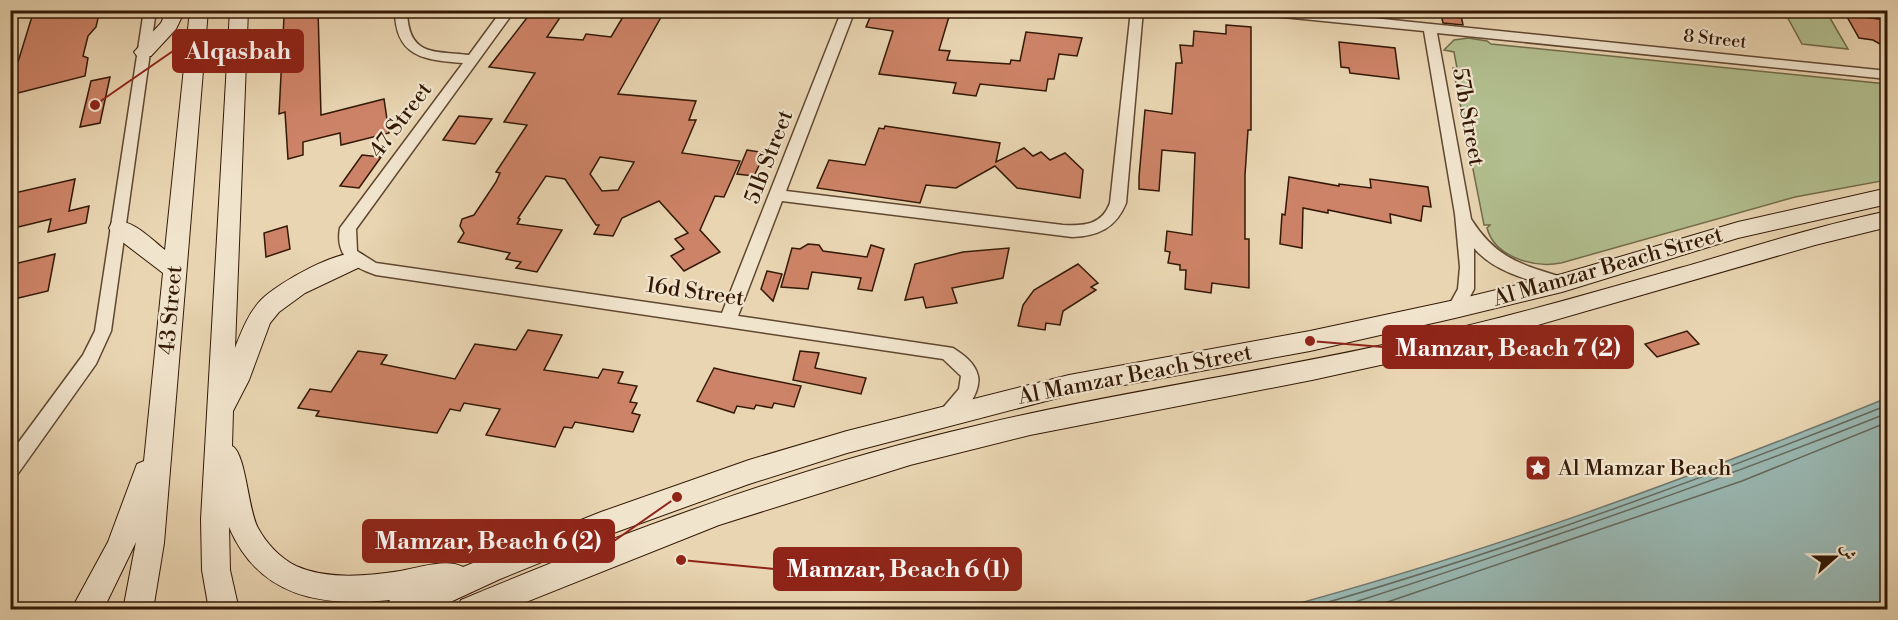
<svg xmlns="http://www.w3.org/2000/svg" width="1898" height="620" viewBox="0 0 1898 620" font-family="'Libre Bodoni',Amiri,serif">
  <style>
    .green { fill: #b2be8f; stroke: #726b4a; stroke-width: 1.5 }
    .water { fill: #99b8b3; stroke: #70786d; stroke-width: 1.5 }
    .lines { fill: none; stroke-linecap: round; stroke-linejoin: round }
    .shore { stroke: #66685c; stroke-width: 1.5 }
    .building { fill: #cd8367; stroke: #331805; stroke-width: 1.5; fill-rule: evenodd }
    .street-casing { stroke: #604730; stroke-width: 3 }
    .secondary-casing { stroke: #331805; stroke-width: 2 }
    .street { fill: #f1e4cd; fill-rule: evenodd }
    .secondary { fill: #f1e4cd; fill-rule: evenodd }
    .labels { text-anchor: middle; dominant-baseline: central; stroke-width: 4.5; stroke-linejoin: round; paint-order: stroke }
    .far-street-label { font-size: 18px; fill: #331805; stroke: #f1e4cd }
    .street-label { font-size: 22px; fill: #331805; stroke: #f1e4cd }
    .poi-label { font-size: 22px; fill: #331805; stroke: #f1e4cd; text-anchor: start }
    .leader { fill: none; stroke: #8f2418; stroke-width: 2 }
    .callout-dot { fill: #8f2418; stroke: #f1e4cd; stroke-width: 2 }
    .callout { fill: #8f2418; stroke: #8f2418; stroke-width: 2 }
    .callout-label { font-size: 24px; text-anchor: middle; font-weight: bold; fill: #fff }
  </style>
  <rect width="100%" height="100%" fill="#e9d5b2"/>
  <filter id="stains"><feTurbulence type="fractalNoise" baseFrequency=".00333" numOctaves="4"/><feColorMatrix values="0 0 0 0 .2 0 0 0 0 .09 0 0 0 0 .02 0 0 0 .5 -.17"/></filter>
  <radialGradient id="worn" r=".72"><stop offset=".6" stop-color="#630" stop-opacity="0"/><stop offset="1" stop-color="#630" stop-opacity=".3"/></radialGradient>
  <!-- green -->
  <g class="green">
    <path d="M1784 11H1826L1848 49 1802 44Z"/>
    <path d="M1468 38 1487 41 1491 44 1887 84V180L1795 197 1561 263C1535 268 1495 258 1487 228L1490 225H1484L1453 68H1457L1454 52 1444 50 1454 40Z"/>
  </g>
  <!-- water -->
  <path class="water" d="M1887 398V609H1278C1486 553 1688 479 1887 398Z"/>
  <g class="lines">
    <!-- shore -->
    <g class="shore">
      <path d="M1301 610C1501 553 1695 482 1888 405"/>
      <path d="M1330 610C1518 550 1704 486 1888 413"/>
      <path d="M1364 610 1742 481 1888 422"/>
    </g>
  </g>
  <!-- building -->
  <g class="building">
    <path d="M34 10H100L96 27 88 36 83 56 88 58 85 76 10 95V79L15 62H18Z"/>
    <path d="M318 10 321 115 384 99 389 133 341 145 340 133 303 142V155L288 159 285 112 279 114 284 17Z"/>
    <path d="M533 10H565L547 37 583 40 586 34 611 37 627 10H665L618 94 696 101 689 120H696L682 153 740 161 724 197 715 196 700 230 720 252 684 271 671 256 684 249 675 239 688 233 659 201 622 218 613 236 594 234 599 225H596L565 179 546 176 518 218 520 219 517 224 562 230 537 272 516 268 521 262 506 259 510 253 458 242 464 233 460 226 462 219 474 215 496 182 500 173 496 172 527 125 504 122 535 73 489 67ZM600 157 634 162 618 190 602 191 590 174Z"/>
    <path d="M873 10H951L939 50 950 51 947 60 1010 64 1011 60 1020 61 1026 32 1082 38 1077 56 1059 54 1054 79H1048L1046 91 980 84 976 96 953 93 956 83 879 74 893 31 866 27Z"/>
    <path d="M1440 10H1460L1463 25 1443 23Z"/>
    <path d="M1846 15 1887 20V48L1873 40 1859 38Z"/>
    <path d="M1226 25 1251 27V130H1248L1245 175V239H1249V288L1212 283 1211 293 1185 289 1186 270H1180V265L1168 263 1170 252 1165 251 1167 231 1192 235 1195 153 1162 150 1159 191 1139 189V177L1145 110 1172 114 1176 63H1182L1180 45 1193 46 1194 31 1226 34Z"/>
    <path d="M1339 42 1395 48 1399 79 1350 73 1349 68 1341 67Z"/>
    <path d="M110 77 100 123 80 127 91 81Z"/>
    <path d="M459 116 492 119 475 144 443 140Z"/>
    <path d="M885 126 1000 143 996 162 1024 148 1033 156 1041 152 1050 160 1065 153 1083 170 1080 198 1017 188 995 166 956 188 926 185 920 203 817 188 829 160 865 165 879 128 884 129Z"/>
    <path d="M747 150 765 153 754 176 737 174Z"/>
    <path d="M362 155 381 157 359 188 340 186Z"/>
    <path d="M1289 177 1339 186V184L1371 188 1370 179 1428 187 1431 207 1423 206 1421 221 1390 214 1391 223 1328 210V213L1303 208 1302 248 1280 244 1282 214 1285 215Z"/>
    <path d="M75 179 69 211 89 206 86 223 48 232 51 219 10 229V194Z"/>
    <path d="M287 226 290 249 266 257 264 233Z"/>
    <path d="M808 244 819 245 823 251 867 257 871 245 884 249 872 291 858 289 861 278 812 272 808 289 781 287 792 248 800 249Z"/>
    <path d="M1009 248 1003 278 952 288 957 303 926 308 923 297 905 300 915 264 963 252Z"/>
    <path d="M55 254 48 291 10 300V265Z"/>
    <path d="M1078 264 1098 283 1091 287 1096 290 1063 311 1060 325 1046 323 1045 330 1018 326 1023 305 1034 290Z"/>
    <path d="M767 271 782 274 773 301 761 289Z"/>
    <path d="M528 330 562 335 544 370 598 378 603 369 623 372 618 383 637 386 630 402 637 403 632 413 640 415 633 432 575 422 572 428 564 427 555 447 486 435 500 409 464 403 460 411 450 409 437 433 316 416 319 411 298 408 310 389 331 392 358 351 387 355 381 364 455 379 475 344 516 350Z"/>
    <path d="M1687 331 1699 344 1657 357 1645 344Z"/>
    <path d="M800 351 819 353 815 368 866 378 861 394 793 380Z"/>
    <path d="M714 368 730 372 801 386 794 407 774 403 772 408 756 405 754 409 737 406 734 413 697 401Z"/>
  </g>
  <g class="lines">
    <!-- street casing -->
    <g class="street-casing">
      <g id="street">
        <path d="M144 10H156L111 331 96 364 17 475 10 477V454L83 355 95 331Z"/>
        <path d="M395 10H407C408 56 432 51 469 55L502 10H515L356 229 357 251 376 263 722 313 842 10H855L786 191 1063 225C1084 226 1102 225 1110 203L1131 10H1143L1126 203C1116 228 1098 236 1072 237L782 201 738 316 953 348C964 355 975 363 978 376 982 394 957 428 939 421L936 416 959 389 961 376 943 359 376 275C352 267 335 256 340 228L463 63C424 60 395 57 395 10Z"/>
        <path d="M1247 10H1295L1888 71V79L1437 33 1471 219C1497 260 1523 265 1568 279L1570 283 1562 289C1532 281 1495 273 1474 248V289L1461 314H1449L1447 309 1458 289 1460 267 1455 214 1424 31 1253 14Z"/>
      </g>
    </g>
    <!-- secondary casing -->
    <g class="secondary-casing">
      <g id="secondary">
        <path d="M167 10H185L176 29 151 56H137L134 52 161 23Z"/>
        <path d="M190 10H208L164 543 153 610H123L136 542 103 610H71L108 542 137 464 144 461 163 273 112 234 109 228 112 222C131 217 151 239 165 250Z"/>
        <path d="M230 10H248L235 348C242 330 249 312 262 299 278 283 341 247 362 254L366 260 362 266 305 293 279 312 270 323 249 380 233 411 232 446C246 453 248 511 258 528 266 543 280 558 296 566 327 580 368 576 400 571 419 568 446 558 463 567L601 512 749 460 847 431 1069 375 1310 331 1455 300 1562 274 1738 222 1888 188V204L1738 238 1562 292 1455 318 1310 351 1069 395 847 453 749 484 608 535 500 579 433 610H385L390 600C320 607 259 597 229 527L230 570 239 610H209L202 570 201 519Z"/>
        <path d="M1888 211V227L1815 245 1458 348 1312 380 1030 435 910 465 719 525 506 610H456L461 600C628 530 798 467 975 426 1125 390 1278 370 1428 335 1517 315 1605 289 1694 264 1758 245 1822 225 1888 211Z"/>
      </g>
    </g>
    <!-- street -->
    <use href="#street" class="street"/>
    <!-- secondary -->
    <use href="#secondary" class="secondary"/>
  </g>
  <!-- icons -->
  <defs>
    <g id="sight-square" transform="scale(1.35)"><rect x="-9" y="-9" width="18" height="18" rx="4" fill="#8f2418" stroke="#f1e4cd"/><path d="M0-6L1.8-2.2L6-1.7L2.9 1.2L3.7 5.4L0 3.3L-3.7 5.4L-2.9 1.2L-6-1.7L-1.8-2.2Z" fill="#fff"/></g>
  </defs>
  <g fill-rule="evenodd">
    <use href="#sight-square" x="1538" y="468"/>
  </g>
  <g class="labels">
    <!-- far-street labels -->
    <g class="far-street-label">
      <text transform="translate(1715 39) rotate(6)">8 Street</text>
    </g>
    <!-- street labels -->
    <g class="street-label">
      <text transform="translate(1468 117) rotate(80)">57b Street</text>
      <text transform="translate(401 120) rotate(-53)">47 Street</text>
      <text transform="translate(769 157) rotate(-69)">51b Street</text>
      <text transform="translate(1608 267) rotate(-16)">Al Mamzar Beach Street</text>
      <text transform="translate(695 292) rotate(8)">16d Street</text>
      <text transform="translate(171 310) rotate(-85)">43 Street</text>
      <text transform="translate(1135 375) rotate(-11)">Al Mamzar Beach Street</text>
    </g>
    <!-- poi labels -->
    <g class="poi-label">
      <text x="1558" y="468">Al Mamzar Beach</text>
    </g>
  </g>
  <!-- callouts -->
  <path class="leader" d="M95 105L173 51M1310 341L1383 347M677 497L614 541M681 560L774 569"/>
  <g class="callout-dot">
    <circle cx="95" cy="105" r="6"/>
    <circle cx="1310" cy="341" r="6"/>
    <circle cx="677" cy="497" r="6"/>
    <circle cx="681" cy="560" r="6"/>
  </g>
  <g class="callout">
    <rect x="173" y="30" width="130" height="42" rx="6"/>
    <rect x="1383" y="326" width="250" height="42" rx="6"/>
    <rect x="363" y="520" width="251" height="42" rx="6"/>
    <rect x="774" y="548" width="247" height="42" rx="6"/>
  </g>
  <g class="callout-label">
    <text x="238" y="59">Alqasbah</text>
    <text x="1508" y="356">Mamzar, Beach 7 (2)</text>
    <text x="488" y="549">Mamzar, Beach 6 (2)</text>
    <text x="898" y="577">Mamzar, Beach 6 (1)</text>
  </g>
  <!-- margin -->
  <rect width="1898" height="620" fill="none" stroke="#e9d5b2" stroke-width="36"/>
  <rect x="12" y="12" width="1874" height="596" fill="none" stroke="#331805" stroke-width="3"/>
  <rect x="18" y="18" width="1862" height="584" fill="none" stroke="#331805" stroke-width="1.5"/>
  <!-- north arrow -->
  <g transform="translate(1835 557) rotate(69)" stroke="#f1e4cd" stroke-width="4.5" paint-order="stroke">
  <path d="M0-4.5L10 22L0 15L-10 22Z" fill="#331805"/>
  <text y="-9" font-size="16" font-weight="bold" text-anchor="middle" fill="#331805">ش</text>
  </g>
  <rect width="100%" height="100%" filter="url(#stains)"/>
  <rect width="100%" height="100%" fill="url(#worn)"/>
</svg>
